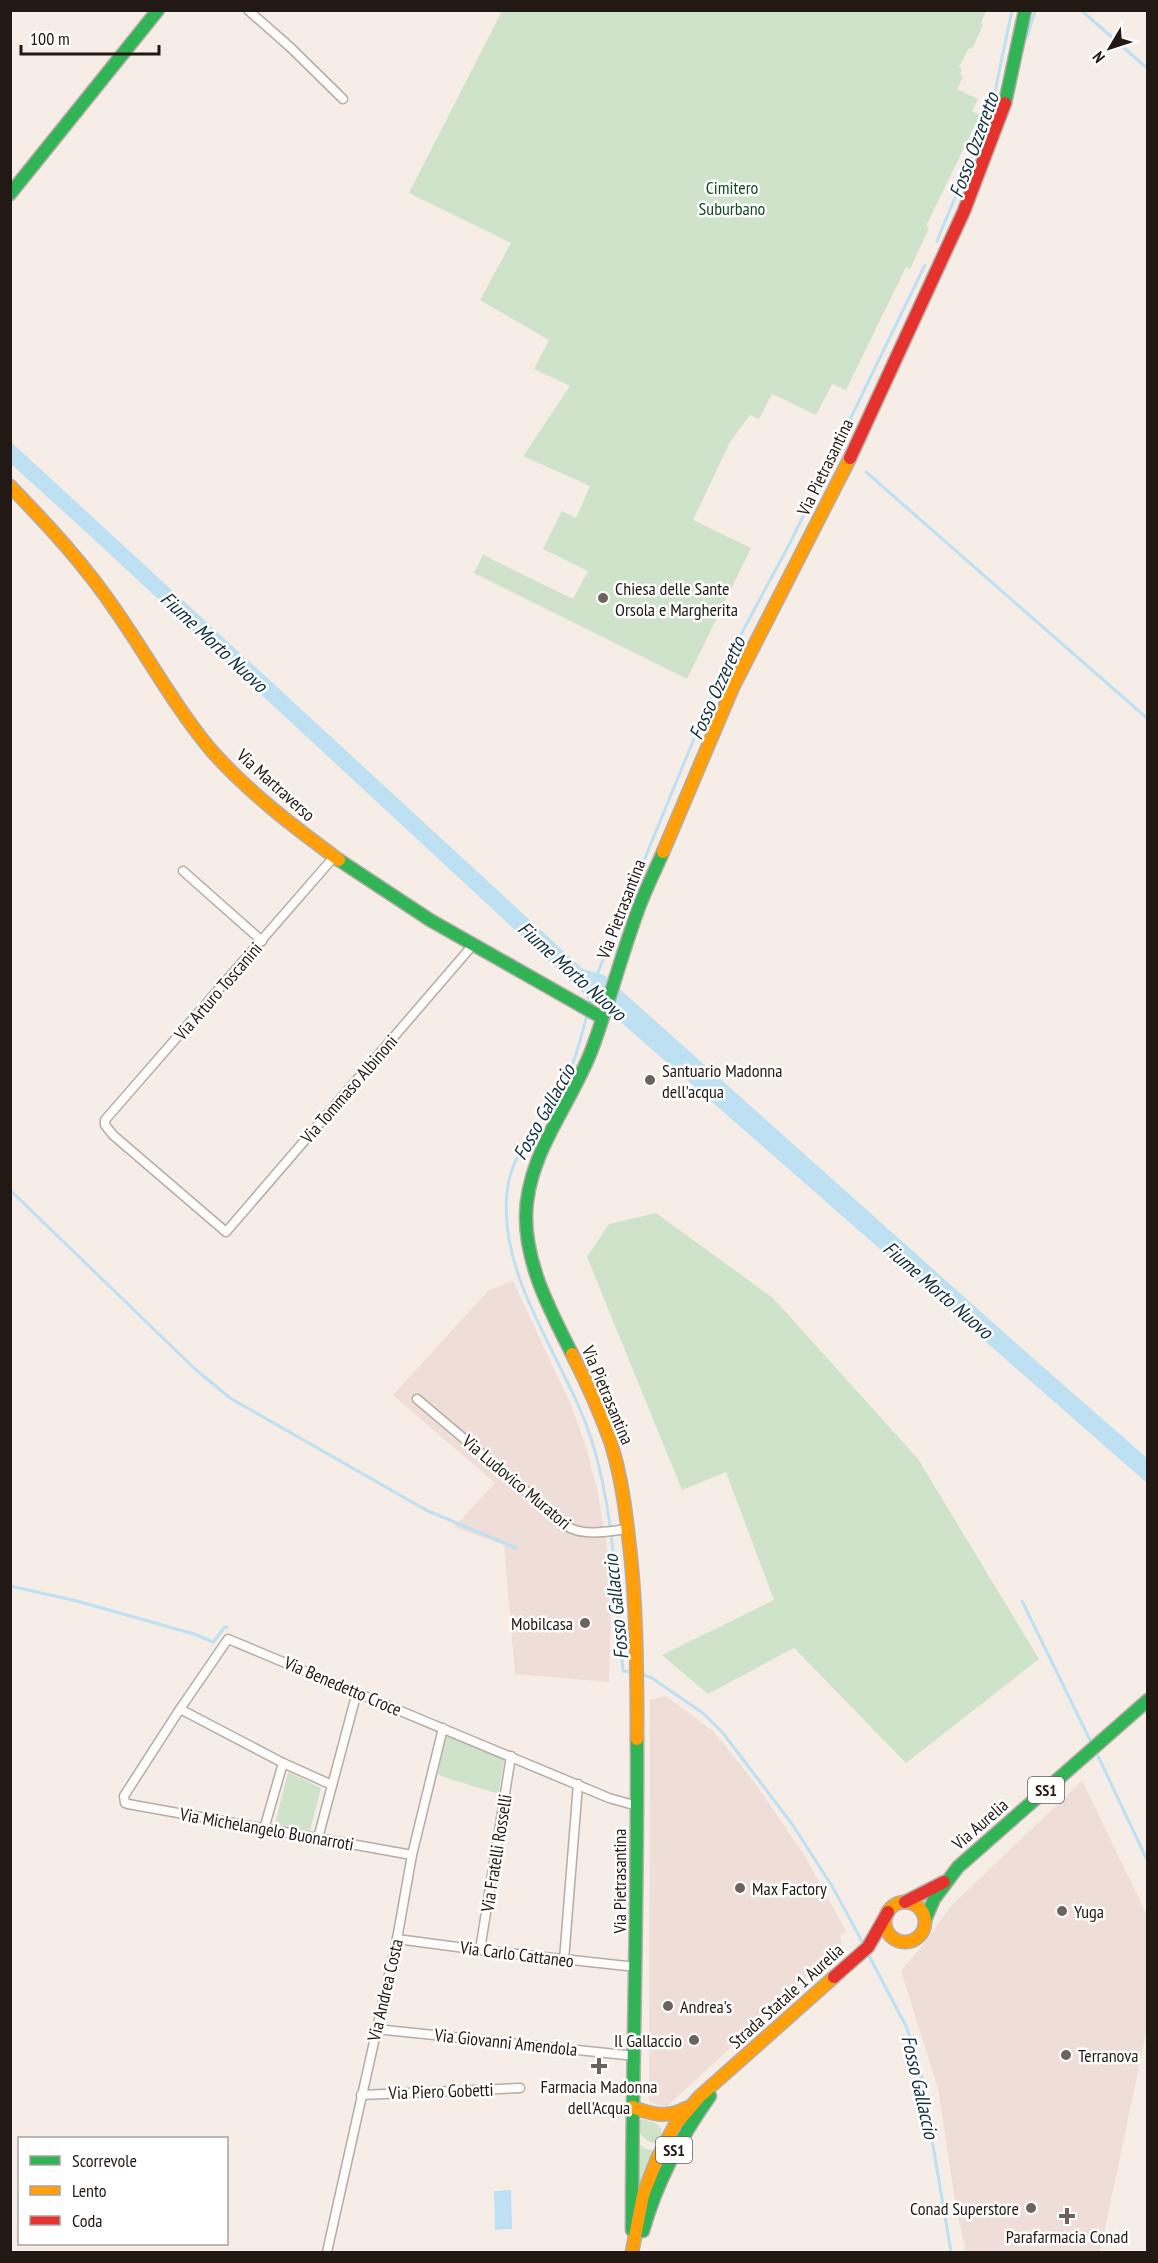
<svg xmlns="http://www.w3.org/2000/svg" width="1158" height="2263" viewBox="0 0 1158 2263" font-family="'PT Sans Narrow',sans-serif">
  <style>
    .commercial { fill: #efddd7 }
    .green { fill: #cee3c9 }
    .water { fill: #bde0f3 }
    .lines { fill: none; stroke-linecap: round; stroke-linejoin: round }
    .stream { stroke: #bde0f3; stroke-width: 3 }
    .street-casing { stroke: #b4aca7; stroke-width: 11 }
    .fast-casing { stroke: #b4aca7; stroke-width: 15 }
    .slow-casing { stroke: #b4aca7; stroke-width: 15 }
    .jam-casing { stroke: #b4aca7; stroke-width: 15 }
    .street { stroke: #fefcfb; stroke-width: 8 }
    .fast { stroke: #30b455; stroke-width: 12 }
    .slow { stroke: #ff9f0a; stroke-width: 12 }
    .jam { stroke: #e5322d; stroke-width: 12 }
    .poi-dot { fill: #6d635e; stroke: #fff; stroke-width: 2 }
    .labels { text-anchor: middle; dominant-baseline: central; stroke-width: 5; stroke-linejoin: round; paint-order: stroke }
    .shield { fill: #fff; stroke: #645e5a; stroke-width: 1.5 }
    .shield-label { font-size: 16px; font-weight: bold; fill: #221914 }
    .park-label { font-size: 18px; fill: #104c20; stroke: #fff }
    .street-label { font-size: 18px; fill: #221914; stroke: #fff }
    .poi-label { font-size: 18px; fill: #221914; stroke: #fff; text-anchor: start }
    .water-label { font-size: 20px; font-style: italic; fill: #103040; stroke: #fff }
  </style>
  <rect width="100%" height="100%" fill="#f7ede7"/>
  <!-- commercial -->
  <g class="commercial">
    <path d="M513 1281 571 1405 585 1444 597 1488 607 1547 611 1607 609 1682 515 1674 504 1545 454 1527 495 1483 393 1395 489 1290Z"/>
    <path d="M666 1696 714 1732 755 1783 806 1858 846 1931 840 1936 842 1945 665 2108 649 2101 650 1700Z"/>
    <path d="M1082 1781 1148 1917 1147 2029 1100 2252H966L957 2213 938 2088 901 1971 922 1946 950 1907Z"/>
  </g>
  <!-- green -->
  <g class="green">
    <path d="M502 11H986L981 23 983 25 972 49 969 48 959 67 962 69 960 74 963 77 957 89 978 99 972 111 980 115 926 226 929 228 910 269 906 267 846 390 832 384 816 415 772 394 759 419 750 415 730 442 693 520 751 548 687 679 474 573 483 555 573 599 588 571 543 549 562 511 576 518 590 486 523 456 570 386 534 369 549 340 480 300 511 243 409 193Z"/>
    <path d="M656 1213 773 1298 918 1459 1039 1659 906 1763 794 1648 708 1694 662 1655 774 1600 726 1472 682 1490 587 1257 609 1224Z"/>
    <path d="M449 1736 502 1757 504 1761 499 1791 496 1793 440 1776 438 1773 445 1738Z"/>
    <path d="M288 1772 321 1788 310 1831 275 1824Z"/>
    <path d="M641 2119 654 2122 661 2128 662 2136 658 2143C646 2144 638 2133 637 2123Z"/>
    <path d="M635 2141 646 2149 656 2151 637 2201Z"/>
  </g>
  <!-- water -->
  <g class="water">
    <path d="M10 441 583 969 604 975 1018 1345 1147 1458V1483L599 1003 596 1006 590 1003 584 994 87 533 11 464Z"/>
    <path d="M511 2190 512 2229 495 2230 494 2191Z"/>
  </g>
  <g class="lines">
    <!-- stream -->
    <g class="stream">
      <path d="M1081 10 1148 69"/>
      <path d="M1027 37 1035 10"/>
      <path d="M937 241 991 111 1012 10"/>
      <path d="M866 472 1148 719"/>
      <path d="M596 977 724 666 790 543 925 265"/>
      <path d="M588 1012C580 1040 574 1068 559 1093 539 1126 511 1152 507 1192 498 1279 565 1359 591 1438 615 1513 616 1594 623 1671L632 1672"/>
      <path d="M10 1190 195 1369 230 1398 426 1510 516 1548"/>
      <path d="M10 1586 77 1601 194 1634 213 1642 225 1627H227"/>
      <path d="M1022 1601 1090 1740"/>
      <path d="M642 1674 652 1678 704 1714 723 1733 792 1824 832 1886 864 1945"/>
      <path d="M1098 1756 1148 1862"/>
      <path d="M868 1954 907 2028 921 2074 951 2252"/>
    </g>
    <!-- street casing -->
    <g class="street-casing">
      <g id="street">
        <path d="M248 10 290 47 343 99"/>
        <path d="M333 858 105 1120V1125L113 1135 226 1232 472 946"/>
        <path d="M183 871 262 941"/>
        <path d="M417 1399 570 1528C587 1536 609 1531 628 1529"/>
        <path d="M180 1709 283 1763 332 1785"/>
        <path d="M264 1829 283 1763"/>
        <path d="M318 1838 357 1692"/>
        <path d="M412 1855 128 1804 125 1803 124 1796 180 1709 228 1639 609 1798 637 1806"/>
        <path d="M397 1939 480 1950 636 1967"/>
        <path d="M480 1950 511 1756"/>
        <path d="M564 1960 578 1784"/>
        <path d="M376 2029 635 2056"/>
        <path d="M361 2095 520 2088"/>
        <path d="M327 2252 397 1939 412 1855 443 1728"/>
      </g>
    </g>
    <!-- fast casing -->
    <g class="fast-casing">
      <g id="fast">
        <path d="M1005 103 1025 10"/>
        <path d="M10 194 158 10"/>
        <path d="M339 860 430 920 601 1017"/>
        <path d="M572 1354C551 1312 526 1266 526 1217 526 1155 571 1105 592 1049 609 1003 621 956 638 910 645 890 655 871 663 852"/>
        <path d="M925 1920 934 1899 958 1867 1148 1700"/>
        <path d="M632 2230C632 2066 638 1903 637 1739"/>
        <path d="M643 2231C657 2181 680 2138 710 2096"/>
      </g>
    </g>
    <!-- slow casing -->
    <g class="slow-casing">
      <g id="slow">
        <path d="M10 486C48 525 85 565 116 611 148 657 175 707 211 750 248 792 294 827 339 860"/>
        <path d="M663 852 733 687 850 458"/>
        <path d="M572 1354C587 1383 600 1412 611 1443 620 1472 625 1503 628 1533 637 1601 637 1670 637 1739"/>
        <circle cx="905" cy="1922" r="20"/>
        <path d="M632 2107C651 2114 667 2119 686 2108"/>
        <path d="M632 2252 643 2195 657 2159 675 2125 700 2096 834 1977"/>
      </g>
    </g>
    <!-- jam casing -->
    <g class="jam-casing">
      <g id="jam">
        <path d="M850 458 964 211 1005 103"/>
        <path d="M905 1902 944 1882"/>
        <path d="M834 1977 868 1947 888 1912"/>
      </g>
    </g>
    <!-- street -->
    <use href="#street" class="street"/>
    <!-- fast -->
    <use href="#fast" class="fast"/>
    <!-- slow -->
    <use href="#slow" class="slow"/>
    <!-- jam -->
    <use href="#jam" class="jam"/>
  </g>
  <!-- markers -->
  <g class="poi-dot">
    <circle cx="603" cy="598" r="6"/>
    <circle cx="650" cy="1080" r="6"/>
    <circle cx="585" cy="1623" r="6"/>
    <circle cx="740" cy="1888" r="6"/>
    <circle cx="1062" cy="1911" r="6"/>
    <circle cx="668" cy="2006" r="6"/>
    <circle cx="694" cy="2040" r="6"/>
    <circle cx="1066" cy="2055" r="6"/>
    <path d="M596 2057h6v6h6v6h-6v6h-6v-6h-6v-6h6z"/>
    <circle cx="1031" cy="2208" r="6"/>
    <path d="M1064 2207h6v6h6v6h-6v6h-6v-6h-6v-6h6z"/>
  </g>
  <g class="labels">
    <!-- shield labels -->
    <g class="shield">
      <rect x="1028" y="1777" width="36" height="26" rx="4.5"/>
      <rect x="656" y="2137" width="36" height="26" rx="4.5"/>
    </g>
    <g class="shield-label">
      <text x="1046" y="1790">SS1</text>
      <text x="674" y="2150">SS1</text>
    </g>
    <!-- park labels -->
    <g class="park-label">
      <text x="732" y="187">Cimitero<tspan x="732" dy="21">Suburbano</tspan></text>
    </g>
    <!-- street labels -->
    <g class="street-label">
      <text transform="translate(825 467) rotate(-64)">Via Pietrasantina</text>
      <text transform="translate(276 785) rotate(42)">Via Martraverso</text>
      <text transform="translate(621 909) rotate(-69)">Via Pietrasantina</text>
      <text transform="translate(218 991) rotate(-49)">Via Arturo Toscanini</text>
      <text transform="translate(349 1089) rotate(-49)">Via Tommaso Albinoni</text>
      <text transform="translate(608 1395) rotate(67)">Via Pietrasantina</text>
      <text transform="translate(517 1482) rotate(40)">Via Ludovico Muratori</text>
      <text transform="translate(343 1686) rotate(23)">Via Benedetto Croce</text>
      <text transform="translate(980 1824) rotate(-41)">Via Aurelia</text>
      <text transform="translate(267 1829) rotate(10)">Via Michelangelo Buonarroti</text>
      <text transform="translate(496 1853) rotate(-81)">Via Fratelli Rosselli</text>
      <text transform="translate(619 1881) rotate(-90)">Via Pietrasantina</text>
      <text transform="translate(517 1954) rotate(7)">Via Carlo Cattaneo</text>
      <text transform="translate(385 1990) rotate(-77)">Via Andrea Costa</text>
      <text transform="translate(786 1996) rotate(-42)">Strada Statale 1 Aurelia</text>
      <text transform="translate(506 2042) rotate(6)">Via Giovanni Amendola</text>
      <text transform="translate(441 2091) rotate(-2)">Via Piero Gobetti</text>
    </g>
    <!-- poi labels -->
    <g class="poi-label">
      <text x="615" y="588">Chiesa delle Sante<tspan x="615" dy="21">Orsola e Margherita</tspan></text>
      <text x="662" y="1070">Santuario Madonna<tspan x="662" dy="21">dell'acqua</tspan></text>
      <text x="573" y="1623" text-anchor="end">Mobilcasa</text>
      <text x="752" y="1888">Max Factory</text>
      <text x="1074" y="1911">Yuga</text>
      <text x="680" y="2006">Andrea's</text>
      <text x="682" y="2040" text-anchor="end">Il Gallaccio</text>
      <text x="1078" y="2055">Terranova</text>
      <text x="599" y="2086" text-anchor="middle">Farmacia Madonna<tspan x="599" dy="21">dell'Acqua</tspan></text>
      <text x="1019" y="2208" text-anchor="end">Conad Superstore</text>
      <text x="1067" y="2236" text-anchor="middle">Parafarmacia Conad</text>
    </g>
    <!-- water labels -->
    <g class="water-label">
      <text transform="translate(974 145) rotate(-70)">Fosso Ozzeretto</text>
      <text transform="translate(214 642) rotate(43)">Fiume Morto Nuovo</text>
      <text transform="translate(717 688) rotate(-66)">Fosso Ozzeretto</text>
      <text transform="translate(572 971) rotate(42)">Fiume Morto Nuovo</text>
      <text transform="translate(544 1112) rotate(-61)">Fosso Gallaccio</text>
      <text transform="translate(938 1290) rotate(41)">Fiume Morto Nuovo</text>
      <text transform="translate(616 1607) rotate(-96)">Fosso Gallaccio</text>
      <text transform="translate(920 2087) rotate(77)">Fosso Gallaccio</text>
    </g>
  </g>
  <!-- border -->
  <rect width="1158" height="2263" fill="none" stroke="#221914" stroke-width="24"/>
  <!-- legend -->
  <rect x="18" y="2137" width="210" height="108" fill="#ffffff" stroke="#a7a3a1" stroke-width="1.5"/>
  <rect x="30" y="2156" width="30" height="9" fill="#30b455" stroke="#a7a3a1" stroke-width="1.5"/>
  <text x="72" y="2167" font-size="18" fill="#221914">Scorrevole</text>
  <rect x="30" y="2186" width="30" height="9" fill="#ff9f0a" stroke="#a7a3a1" stroke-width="1.5"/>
  <text x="72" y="2197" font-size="18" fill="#221914">Lento</text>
  <rect x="30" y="2216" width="30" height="9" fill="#e5322d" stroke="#a7a3a1" stroke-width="1.5"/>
  <text x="72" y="2227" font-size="18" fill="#221914">Coda</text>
  <!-- north arrow -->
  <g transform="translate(1110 48) rotate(231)" stroke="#ffffff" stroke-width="4.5" paint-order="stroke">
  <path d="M0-4.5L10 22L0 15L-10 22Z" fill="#221914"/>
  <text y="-9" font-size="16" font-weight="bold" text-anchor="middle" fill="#221914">N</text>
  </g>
  <!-- scale -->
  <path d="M21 45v9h138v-9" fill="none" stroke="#221914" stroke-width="3"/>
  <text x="30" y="45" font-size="18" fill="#221914" stroke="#ffffff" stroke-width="4.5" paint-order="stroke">100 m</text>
</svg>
